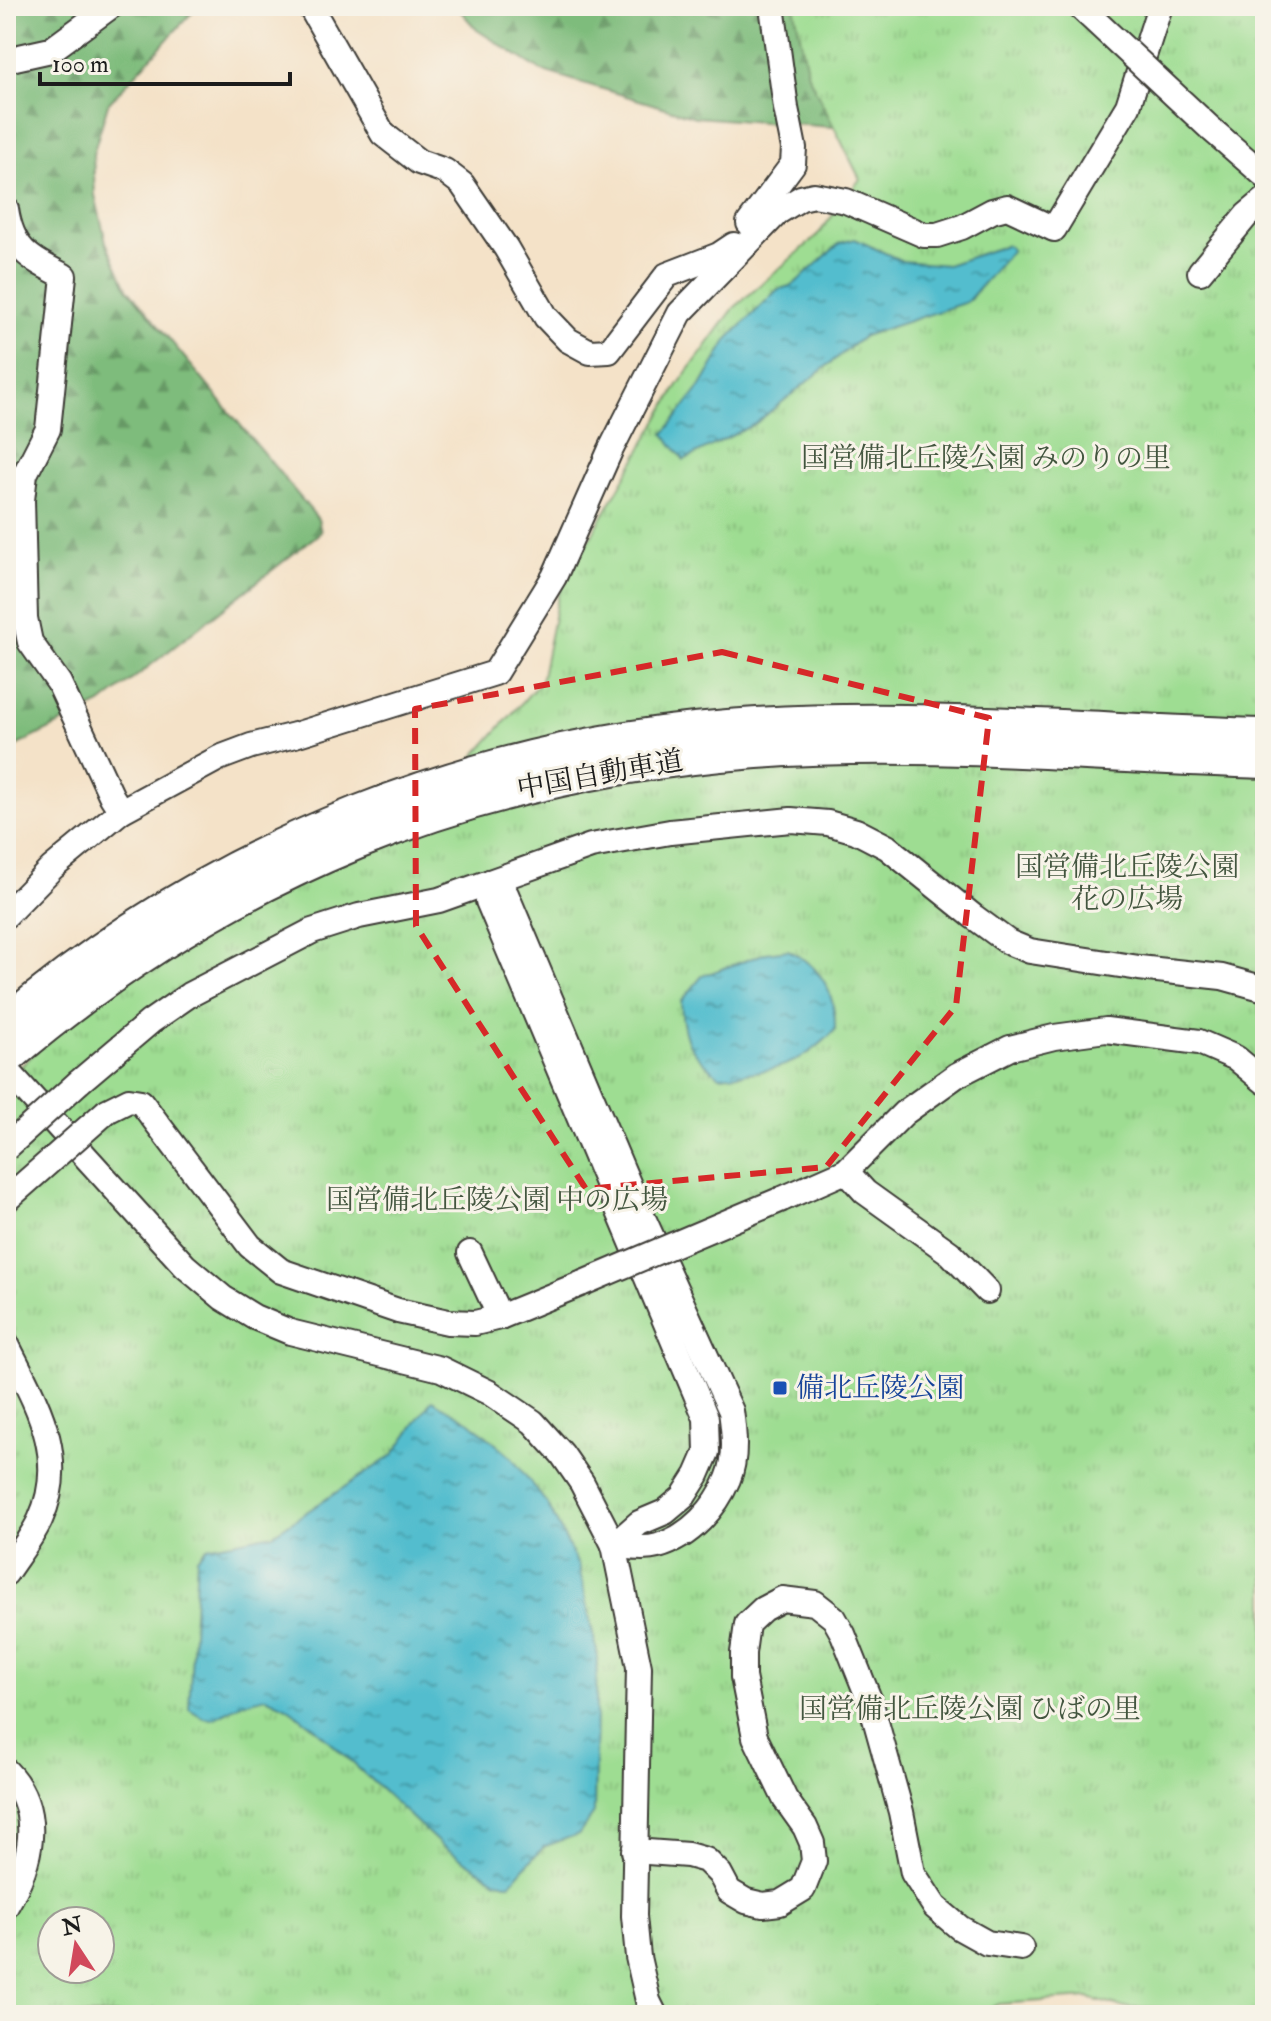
<svg xmlns="http://www.w3.org/2000/svg" width="1271" height="2021" viewBox="0 0 1271 2021" font-family="'IM FELL Double Pica','Noto Serif JP',serif">
  <style>
    .forest { fill: url(#forest-firs); stroke: #4d6c4c; stroke-width: 2 }
    .park { fill: url(#park-tufts); stroke: #5d7c57; stroke-width: 2; fill-rule: evenodd }
    .water { fill: url(#water-ripples); stroke: #376c75; stroke-width: 2 }
    .lines { fill: none; stroke-linecap: round; stroke-linejoin: round }
    .minor-casing { stroke: #3c3a36; stroke-width: 28 }
    .highway-casing { stroke: #3c3a36; stroke-width: 38 }
    .minor { stroke: #fff; stroke-width: 24 }
    .highway { stroke: #fff; stroke-width: 34 }
    .minor-bridge-casing { stroke: #3c3a36; stroke-width: 28; stroke-linecap: butt }
    .minor-bridge { stroke: #fff; stroke-width: 24 }
    .marked { fill: none; stroke: #d62828; stroke-width: 6; stroke-dasharray: 16 10; stroke-linejoin: round }
    .transit-dot { fill: #1a4fb4; stroke: #f7f3e8; stroke-width: 3 }
    .labels { text-anchor: middle; dominant-baseline: central; stroke-width: 6; stroke-linejoin: round; paint-order: stroke }
    .park-label { font-size: 28px; fill: #43563f; stroke: #f7f3e8 }
    .street-label { font-size: 28px; fill: #1c1c1c; stroke: #f7f3e8 }
    .transit-label { font-size: 28px; fill: #164399; stroke: #f7f3e8; text-anchor: start }
  </style>
  <defs>
    <pattern id="forest-firs" width="22" height="20" patternUnits="userSpaceOnUse" patternTransform="scale(2)"><rect width="22" height="20" fill="#7ebc7c"/><path d="M5 1l3.5 6h-7zM16 11l3.5 6h-7z" fill="#669865"/></pattern>
    <pattern id="park-tufts" width="24" height="20" patternUnits="userSpaceOnUse" patternTransform="scale(2)"><rect width="24" height="20" fill="#9edd92"/><path d="M3 7l-1-3M5 7V3M7 7l1-3M15 17l-1-3M17 17v-4M19 17l1-3" fill="none" stroke="#88bd7d"/></pattern>
    <pattern id="water-ripples" width="26" height="14" patternUnits="userSpaceOnUse" patternTransform="scale(2)"><rect width="26" height="14" fill="#52bdce"/><path d="M2 4q2-2 4 0t4 0M15 11q2-2 4 0t4 0" fill="none" stroke="#4399a6"/></pattern>
  </defs>
  <rect width="100%" height="100%" fill="#f7f3e8"/>
  <filter id="ink" filterUnits="userSpaceOnUse"><feTurbulence type="fractalNoise" baseFrequency=".0125" numOctaves="2"/><feDisplacementMap in="SourceGraphic" scale="16" xChannelSelector="R" yChannelSelector="G"/><feConvolveMatrix kernelMatrix="1 2 1 2 8 2 1 2 1" color-interpolation-filters="sRGB"/></filter>
  <filter id="wash" filterUnits="userSpaceOnUse"><feTurbulence type="fractalNoise" baseFrequency=".006" numOctaves="4" result="noise"/><feDisplacementMap in="SourceGraphic" scale="32" xChannelSelector="R" yChannelSelector="G"/><feGaussianBlur stdDeviation="1.8" result="paint"/><feColorMatrix in="noise" values="0 0 0 0 0 0 0 0 0 0 0 0 0 0 0 0 0 1.4 0 .05"/><feComposite in="paint" operator="in"/></filter>
  <g filter="url(#wash)">
    <rect width="100%" height="100%" fill="#f4e2c8"/>
    <!-- forest -->
    <g class="forest">
      <path d="M6 6H198L108 104 93 154 95 195 106 242 127 288 318 519 321 532 101 704 6 751Z"/>
      <path d="M456 6H1095L846 128 695 117 540 70 477 30Z"/>
    </g>
    <!-- park -->
    <path class="park" d="M794 6H1265V2015H1183L1157 2008 1121 2007 1088 1998 998 2004 977 2015H6V1081L55 1033 142 970 284 887 404 836 541 681 559 592 678 385 734 308 817 236 860 179 808 75ZM52 1921H100V1969H52Z"/>
    <!-- water -->
    <g class="water">
      <path d="M855 239 902 261 947 265 1007 245 1012 250 967 302 864 336 755 424 684 460 664 434 701 386 728 339 777 290 793 285 840 243Z"/>
      <path d="M788 950C822 967 836 993 835 1030 799 1069 770 1071 719 1076 689 1049 683 1043 681 1002L702 976 766 953Z"/>
      <path d="M432 1400 470 1422 511 1457 548 1505 579 1567 597 1652 594 1813 579 1834 543 1847 510 1884 495 1880 441 1845 315 1728 287 1707 266 1697 243 1703 213 1719 204 1718 189 1709 197 1558 207 1547 273 1534 393 1455Z"/>
    </g>
  </g>
  <g filter="url(#ink)">
    <g class="lines">
      <!-- minor casing -->
      <g class="minor-casing">
        <g id="minor">
          <path d="M310 6 383 134 419 162 445 171 462 184 506 248 546 317 568 340 590 352 609 351 667 275 719 255 734 245V247"/>
          <path d="M6 60 51 50 111 6"/>
          <path d="M1211 129 1265 176"/>
          <path d="M6 209C12 250 29 258 64 276L48 429 25 474 22 500 25 618 30 642 59 683 112 797 121 811"/>
          <path d="M749 223 793 164 794 148 786 108 772 6"/>
          <path d="M1200 272 1247 215 1265 200"/>
          <path d="M490 882 506 894 639 1209 731 1411C734 1432 737 1458 728 1479 716 1508 690 1537 658 1546 644 1550 628 1547 614 1545"/>
          <path d="M490 882 488 901 706 1418 707 1452 697 1475 683 1497 665 1512 639 1523 614 1545"/>
          <path d="M6 915 52 868 121 811 219 758 251 746 295 735 495 673 554 577 610 451 680 313 778 212 801 198 814 195 846 201 924 235H937L962 227 992 211 1007 207 1054 229 1128 106 1160 6"/>
          <path d="M6 1069 185 1266 223 1298 254 1317 290 1332 441 1369 490 1393 533 1422 562 1454 582 1483 614 1545 639 1667 634 1916 638 1957 648 2001 655 2015"/>
          <path d="M79 1082 150 1022 189 995 312 931 359 916 439 900 591 846 670 832 791 820 828 823 856 831 887 847 974 917 1008 942 1030 951 1139 968 1222 977 1265 989"/>
          <path d="M107 1111 129 1100 141 1102 250 1246 281 1271 398 1311 448 1322 475 1323 500 1317 583 1283"/>
          <path d="M846 1171 865 1192 950 1253 987 1291"/>
          <path d="M782 1199 846 1171 904 1113 957 1075 1010 1048 1054 1037 1106 1030 1199 1042 1236 1058 1265 1082"/>
          <path d="M470 1253 500 1317"/>
          <path d="M6 1343C34 1400 70 1455 40 1520 31 1539 17 1556 6 1573"/>
          <path d="M6 1771C45 1811 31 1864 6 1906"/>
          <path d="M634 1851 688 1855 706 1860 720 1874 729 1891 746 1901 763 1905 780 1903 803 1889 814 1861 812 1843 805 1827 785 1799 755 1737 743 1677V1653L747 1624 763 1609 782 1599 815 1603 834 1618 843 1634 871 1704 901 1812 913 1873 935 1907 960 1928 987 1943 1021 1948"/>
        </g>
      </g>
      <!-- highway casing -->
      <g class="highway-casing">
        <g id="highway">
          <path d="M6 1024C214 846 484 740 757 725 926 715 1096 731 1265 736"/>
          <path d="M6 1058C224 872 470 772 756 751 925 739 1096 756 1265 761"/>
        </g>
      </g>
      <!-- minor -->
      <use href="#minor" class="minor"/>
      <!-- highway -->
      <use href="#highway" class="highway"/>
      <!-- minor-bridge casing -->
      <g class="minor-bridge-casing">
        <g id="minor-bridge">
          <path d="M1079 6 1211 129"/>
          <path d="M6 1148 79 1082"/>
          <path d="M6 1200 107 1111"/>
          <path d="M583 1283 782 1199"/>
        </g>
      </g>
      <!-- minor-bridge -->
      <use href="#minor-bridge" class="minor-bridge"/>
    </g>
  </g>
  <!-- marked area -->
  <path class="marked" d="M722 652 989 718 956 1006 826 1167 586 1189 416 926 415 709Z"/>
  <!-- markers -->
  <rect class="transit-dot" x="772" y="1380" width="16" height="16" rx="4"/>
  <g class="labels">
    <!-- park labels -->
    <g class="park-label">
      <text x="986" y="458">国営備北丘陵公園 みのりの里</text>
      <text x="1127" y="867">国営備北丘陵公園<tspan x="1127" dy="32">花の広場</tspan></text>
      <text x="497" y="1200">国営備北丘陵公園 中の広場</text>
      <text x="970" y="1709">国営備北丘陵公園 ひばの里</text>
    </g>
    <!-- street labels -->
    <g class="street-label">
      <text transform="translate(600 775) rotate(-10)">中国自動車道</text>
    </g>
    <!-- transit labels -->
    <g class="transit-label">
      <text x="796" y="1388">備北丘陵公園</text>
    </g>
  </g>
  <!-- margin -->
  <rect width="1271" height="2021" fill="none" stroke="#f7f3e8" stroke-width="32"/>
  <!-- north arrow -->
  <g transform="translate(76 1945) rotate(348)"><circle r="38" fill="#f7f3e8" stroke="#9f9d96" stroke-width="2"/>
  <path d="M0-6L14 30L0 20L-14 30Z" fill="#d1495b"/>
  <text y="-12" font-size="22" font-weight="bold" text-anchor="middle" fill="#1c1c1c">N</text>
  </g>
  <!-- scale -->
  <path d="M40 72v12h250v-12" fill="none" stroke="#1c1c1c" stroke-width="4"/>
  <text x="52" y="72" font-size="24" fill="#1c1c1c" stroke="#f7f3e8" stroke-width="6" paint-order="stroke">100 m</text>
</svg>
